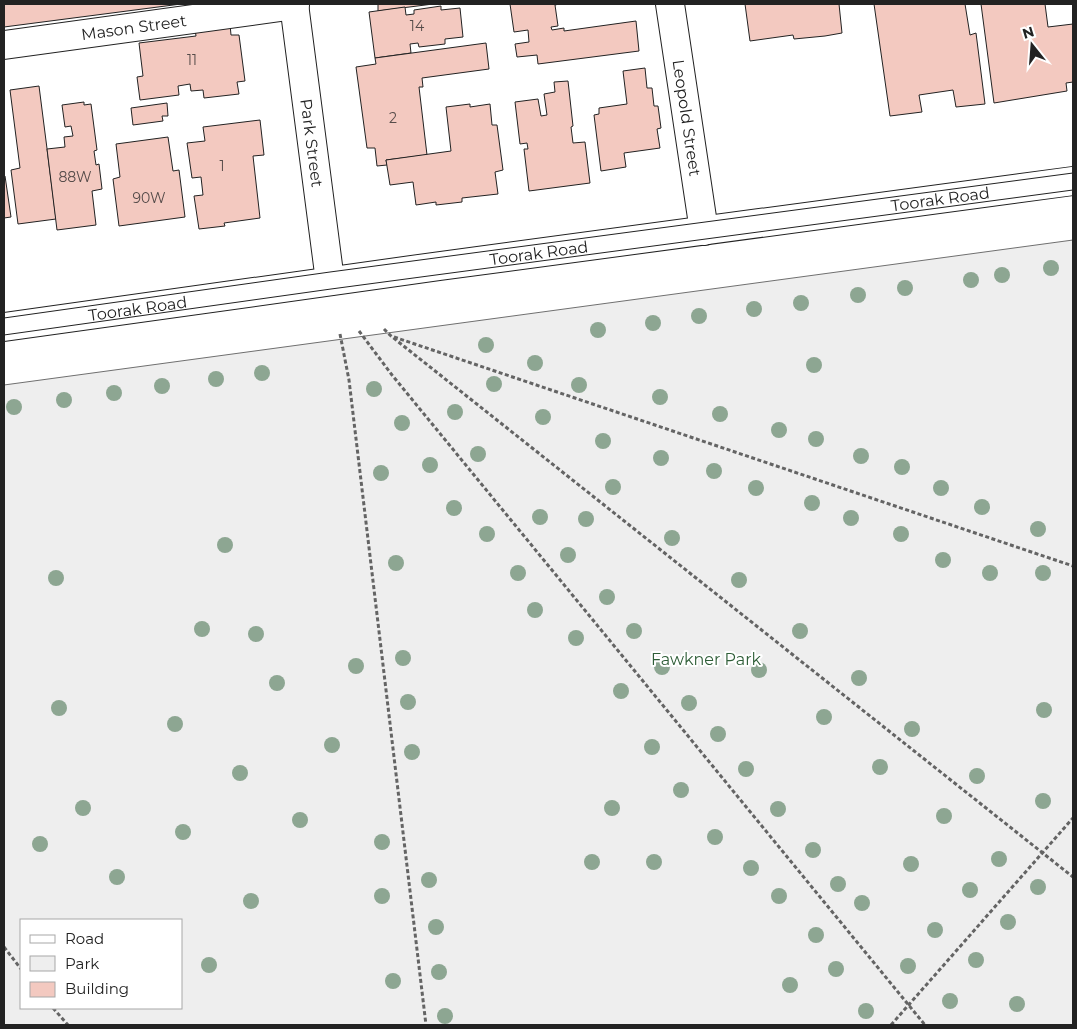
<svg xmlns="http://www.w3.org/2000/svg" width="1077" height="1029" viewBox="0 0 1077 1029" font-family="Montserrat,sans-serif">
  <style>
    .green { fill: #eee; stroke: #6f6f6f; fill-rule: evenodd }
    .building { fill: #f3c9c0; stroke: #222 }
    .lines { fill: none; stroke-linecap: round; stroke-linejoin: round }
    .street-casing { stroke: #222; stroke-width: 30 }
    .secondary-casing { stroke: #222; stroke-width: 30 }
    .primary-casing { stroke: #222; stroke-width: 30 }
    .path { stroke: #646464; stroke-width: 3; stroke-dasharray: 4 2.5; stroke-linecap: butt }
    .street { stroke: #fff; stroke-width: 28 }
    .secondary { stroke: #fff; stroke-width: 28 }
    .primary { stroke: #fff; stroke-width: 28 }
    .tram { stroke: #222; stroke-width: 1 }
    .tree { fill: #8da692 }
    .labels { text-anchor: middle; dominant-baseline: central; stroke-width: 4; stroke-linejoin: round; paint-order: stroke }
    .number-label { font-size: 14px; fill: #564c4a }
    .street-label { font-size: 16px; fill: #222; stroke: #fff }
    .park-label { font-size: 16px; fill: #2f5e38; stroke: #fff }
  </style>
  <rect width="100%" height="100%" fill="#fff"/>
  <!-- green -->
  <path class="green" d="M1073 240V1025H4V385ZM21 920H181V1008H21Z"/>
  <!-- building -->
  <g class="building">
    <path d="M4 4H181L4 27Z"/>
    <path d="M378 4H433L378 11Z"/>
    <path d="M510 4H559L555 5 558 26 551 27 552 30 564 28V31L636 21 639 51 538 64 537 55 517 57 515 44 529 42 528 30 514 32Z"/>
    <path d="M745 4H839L842 33 825 36 794 39 793 35 750 41Z"/>
    <path d="M874 4H965L970 35 976 33 985 104 956 107 953 90 919 95 922 112 890 116Z"/>
    <path d="M981 4H1045L1048 27 1073 24V82L1066 83 1067 91 994 103Z"/>
    <path d="M441 6V10L460 8 463 37 445 39V44L419 47 418 43 410 44 411 53 375 58 369 12 405 7 406 15 414 14V10Z"/>
    <path d="M230 24 231 35H239L245 81 237 82 239 94 204 98 203 90 191 91 190 84 178 86 179 95 140 100 137 77 143 76 139 43 196 36 195 29Z"/>
    <path d="M486 43 489 69 422 78 423 87H419L427 155 386 160 387 165 377 166 375 148H367L356 67 376 64 375 58Z"/>
    <path d="M645 68 647 88H652L654 106H658L661 128 657 129 660 148 624 153 626 167 601 171 594 115 599 114V108L627 104 623 71Z"/>
    <path d="M568 81 573 126 571 127 573 143 585 142 590 183 529 191 524 149H528L527 143 520 144 515 102 538 99 541 116 547 115 544 94 555 92 554 82Z"/>
    <path d="M39 86 56 219 18 224 11 170 20 168 10 90Z"/>
    <path d="M84 102V105L91 104 97 150 94 151 96 165 99 164 102 189 92 191 96 225 57 230 47 149 65 147 64 137 73 136 71 126 65 127 62 105Z"/>
    <path d="M167 103 168 116H162L163 121 133 125 131 108Z"/>
    <path d="M470 104V107L490 104 492 125H497L503 170 495 172 498 194 462 198V202L436 205V202L416 205 413 182 390 185 386 160 451 151 446 107Z"/>
    <path d="M260 120 264 155 253 156 260 218 224 223 225 226 199 229 194 196 203 195 201 177 192 178 187 143 205 141 203 127Z"/>
    <path d="M168 137 173 171 179 170 185 217 119 226 113 179 120 177 116 144Z"/>
    <path d="M4 176H5L11 217 4 218Z"/>
  </g>
  <g class="lines">
    <!-- street casing -->
    <g class="street-casing">
      <g id="street">
        <path id="s1" d="M670 4 704 231"/>
        <path id="s2" d="M4 45 295 5"/>
      </g>
    </g>
    <!-- secondary casing -->
    <g class="secondary-casing">
      <g id="secondary">
        <path id="s3" d="M294 4 330 281"/>
      </g>
    </g>
    <!-- primary casing -->
    <g class="primary-casing">
      <g id="primary">
        <path id="s4" d="M4 327 440 266 1073 181"/>
      </g>
    </g>
    <!-- path -->
    <g class="path">
      <path d="M384 329 391 336 1073 877"/>
      <path d="M359 331 392 375 925 1025"/>
      <path d="M340 334 349 380 426 1025"/>
      <path d="M394 337 1073 566"/>
      <path d="M4 947 21 969"/>
      <path d="M53 1008 68 1025"/>
      <path d="M891 1025 1073 818"/>
    </g>
    <!-- street -->
    <use href="#street" class="street"/>
    <!-- secondary -->
    <use href="#secondary" class="secondary"/>
    <!-- primary -->
    <use href="#primary" class="primary"/>
    <!-- tram -->
    <g class="tram">
      <path d="M4 318 330 272 1073 173"/>
      <path d="M4 335 331 289 1073 190"/>
    </g>
  </g>
  <!-- trees -->
  <g class="tree">
    <circle cx="1051" cy="268" r="8"/>
    <circle cx="1002" cy="275" r="8"/>
    <circle cx="971" cy="280" r="8"/>
    <circle cx="905" cy="288" r="8"/>
    <circle cx="858" cy="295" r="8"/>
    <circle cx="801" cy="303" r="8"/>
    <circle cx="754" cy="309" r="8"/>
    <circle cx="699" cy="316" r="8"/>
    <circle cx="653" cy="323" r="8"/>
    <circle cx="598" cy="330" r="8"/>
    <circle cx="486" cy="345" r="8"/>
    <circle cx="535" cy="363" r="8"/>
    <circle cx="814" cy="365" r="8"/>
    <circle cx="262" cy="373" r="8"/>
    <circle cx="216" cy="379" r="8"/>
    <circle cx="494" cy="384" r="8"/>
    <circle cx="579" cy="385" r="8"/>
    <circle cx="162" cy="386" r="8"/>
    <circle cx="374" cy="389" r="8"/>
    <circle cx="114" cy="393" r="8"/>
    <circle cx="660" cy="397" r="8"/>
    <circle cx="64" cy="400" r="8"/>
    <circle cx="14" cy="407" r="8"/>
    <circle cx="455" cy="412" r="8"/>
    <circle cx="720" cy="414" r="8"/>
    <circle cx="543" cy="417" r="8"/>
    <circle cx="402" cy="423" r="8"/>
    <circle cx="779" cy="430" r="8"/>
    <circle cx="816" cy="439" r="8"/>
    <circle cx="603" cy="441" r="8"/>
    <circle cx="478" cy="454" r="8"/>
    <circle cx="861" cy="456" r="8"/>
    <circle cx="661" cy="458" r="8"/>
    <circle cx="430" cy="465" r="8"/>
    <circle cx="902" cy="467" r="8"/>
    <circle cx="714" cy="471" r="8"/>
    <circle cx="381" cy="473" r="8"/>
    <circle cx="613" cy="487" r="8"/>
    <circle cx="756" cy="488" r="8"/>
    <circle cx="941" cy="488" r="8"/>
    <circle cx="812" cy="503" r="8"/>
    <circle cx="982" cy="507" r="8"/>
    <circle cx="454" cy="508" r="8"/>
    <circle cx="540" cy="517" r="8"/>
    <circle cx="851" cy="518" r="8"/>
    <circle cx="586" cy="519" r="8"/>
    <circle cx="1038" cy="529" r="8"/>
    <circle cx="487" cy="534" r="8"/>
    <circle cx="901" cy="534" r="8"/>
    <circle cx="672" cy="538" r="8"/>
    <circle cx="225" cy="545" r="8"/>
    <circle cx="568" cy="555" r="8"/>
    <circle cx="943" cy="560" r="8"/>
    <circle cx="396" cy="563" r="8"/>
    <circle cx="518" cy="573" r="8"/>
    <circle cx="990" cy="573" r="8"/>
    <circle cx="1043" cy="573" r="8"/>
    <circle cx="56" cy="578" r="8"/>
    <circle cx="739" cy="580" r="8"/>
    <circle cx="607" cy="597" r="8"/>
    <circle cx="535" cy="610" r="8"/>
    <circle cx="202" cy="629" r="8"/>
    <circle cx="634" cy="631" r="8"/>
    <circle cx="800" cy="631" r="8"/>
    <circle cx="256" cy="634" r="8"/>
    <circle cx="576" cy="638" r="8"/>
    <circle cx="403" cy="658" r="8"/>
    <circle cx="356" cy="666" r="8"/>
    <circle cx="662" cy="667" r="8"/>
    <circle cx="759" cy="670" r="8"/>
    <circle cx="859" cy="678" r="8"/>
    <circle cx="277" cy="683" r="8"/>
    <circle cx="621" cy="691" r="8"/>
    <circle cx="408" cy="702" r="8"/>
    <circle cx="689" cy="703" r="8"/>
    <circle cx="59" cy="708" r="8"/>
    <circle cx="1044" cy="710" r="8"/>
    <circle cx="824" cy="717" r="8"/>
    <circle cx="175" cy="724" r="8"/>
    <circle cx="912" cy="729" r="8"/>
    <circle cx="718" cy="734" r="8"/>
    <circle cx="332" cy="745" r="8"/>
    <circle cx="652" cy="747" r="8"/>
    <circle cx="412" cy="752" r="8"/>
    <circle cx="880" cy="767" r="8"/>
    <circle cx="746" cy="769" r="8"/>
    <circle cx="240" cy="773" r="8"/>
    <circle cx="977" cy="776" r="8"/>
    <circle cx="681" cy="790" r="8"/>
    <circle cx="1043" cy="801" r="8"/>
    <circle cx="83" cy="808" r="8"/>
    <circle cx="612" cy="808" r="8"/>
    <circle cx="778" cy="809" r="8"/>
    <circle cx="944" cy="816" r="8"/>
    <circle cx="300" cy="820" r="8"/>
    <circle cx="183" cy="832" r="8"/>
    <circle cx="715" cy="837" r="8"/>
    <circle cx="382" cy="842" r="8"/>
    <circle cx="40" cy="844" r="8"/>
    <circle cx="813" cy="850" r="8"/>
    <circle cx="999" cy="859" r="8"/>
    <circle cx="592" cy="862" r="8"/>
    <circle cx="654" cy="862" r="8"/>
    <circle cx="911" cy="864" r="8"/>
    <circle cx="751" cy="868" r="8"/>
    <circle cx="117" cy="877" r="8"/>
    <circle cx="429" cy="880" r="8"/>
    <circle cx="838" cy="884" r="8"/>
    <circle cx="1038" cy="887" r="8"/>
    <circle cx="970" cy="890" r="8"/>
    <circle cx="382" cy="896" r="8"/>
    <circle cx="779" cy="896" r="8"/>
    <circle cx="251" cy="901" r="8"/>
    <circle cx="862" cy="903" r="8"/>
    <circle cx="1008" cy="922" r="8"/>
    <circle cx="436" cy="927" r="8"/>
    <circle cx="935" cy="930" r="8"/>
    <circle cx="816" cy="935" r="8"/>
    <circle cx="976" cy="960" r="8"/>
    <circle cx="209" cy="965" r="8"/>
    <circle cx="908" cy="966" r="8"/>
    <circle cx="836" cy="969" r="8"/>
    <circle cx="439" cy="972" r="8"/>
    <circle cx="393" cy="981" r="8"/>
    <circle cx="790" cy="985" r="8"/>
    <circle cx="950" cy="1001" r="8"/>
    <circle cx="1017" cy="1004" r="8"/>
    <circle cx="866" cy="1011" r="8"/>
    <circle cx="445" cy="1016" r="8"/>
  </g>
  <g class="labels">
    <!-- number labels -->
    <g class="number-label">
      <text x="417" y="26">14</text>
      <text x="192" y="60">11</text>
      <text x="393" y="118">2</text>
      <text x="222" y="166">1</text>
      <text x="75" y="177">88W</text>
      <text x="149" y="198">90W</text>
    </g>
    <!-- street labels -->
    <g class="street-label">
      <text stroke="none"><textPath href="#s2" startOffset="131">Mason Street</textPath></text>
      <text stroke="none"><textPath href="#s1" startOffset="115">Leopold Street</textPath></text>
      <text stroke="none"><textPath href="#s3" startOffset="140">Park Street</textPath></text>
      <text stroke="none"><textPath href="#s4" startOffset="945">Toorak Road</textPath></text>
      <text stroke="none"><textPath href="#s4" startOffset="540">Toorak Road</textPath></text>
      <text stroke="none"><textPath href="#s4" startOffset="135">Toorak Road</textPath></text>
    </g>
    <!-- park labels -->
    <g class="park-label">
      <text x="706" y="659">Fawkner Park</text>
    </g>
  </g>
  <!-- border -->
  <rect width="1077" height="1029" fill="none" stroke="#222222" stroke-width="10"/>
  <!-- legend -->
  <rect x="20" y="919" width="162" height="90" fill="#ffffff" stroke="#a7a7a7"/>
  <rect x="30" y="935" width="25" height="8" fill="#ffffff" stroke="#a7a7a7"/>
  <text x="65" y="944" font-size="15" fill="#222222">Road</text>
  <rect x="30" y="956" width="25" height="15" fill="#eeeeee" stroke="#a7a7a7"/>
  <text x="65" y="969" font-size="15" fill="#222222">Park</text>
  <rect x="30" y="982" width="25" height="15" fill="#f3c9c0" stroke="#a7a7a7"/>
  <text x="65" y="994" font-size="15" fill="#222222">Building</text>
  <!-- north arrow -->
  <g transform="translate(1032 45) rotate(343)" stroke="#ffffff" stroke-width="4" paint-order="stroke">
  <path d="M0-4L9 19L0 12L-9 19Z" fill="#222222"/>
  <text y="-8" font-size="14" font-weight="bold" text-anchor="middle" fill="#222222">N</text>
  </g>
</svg>
